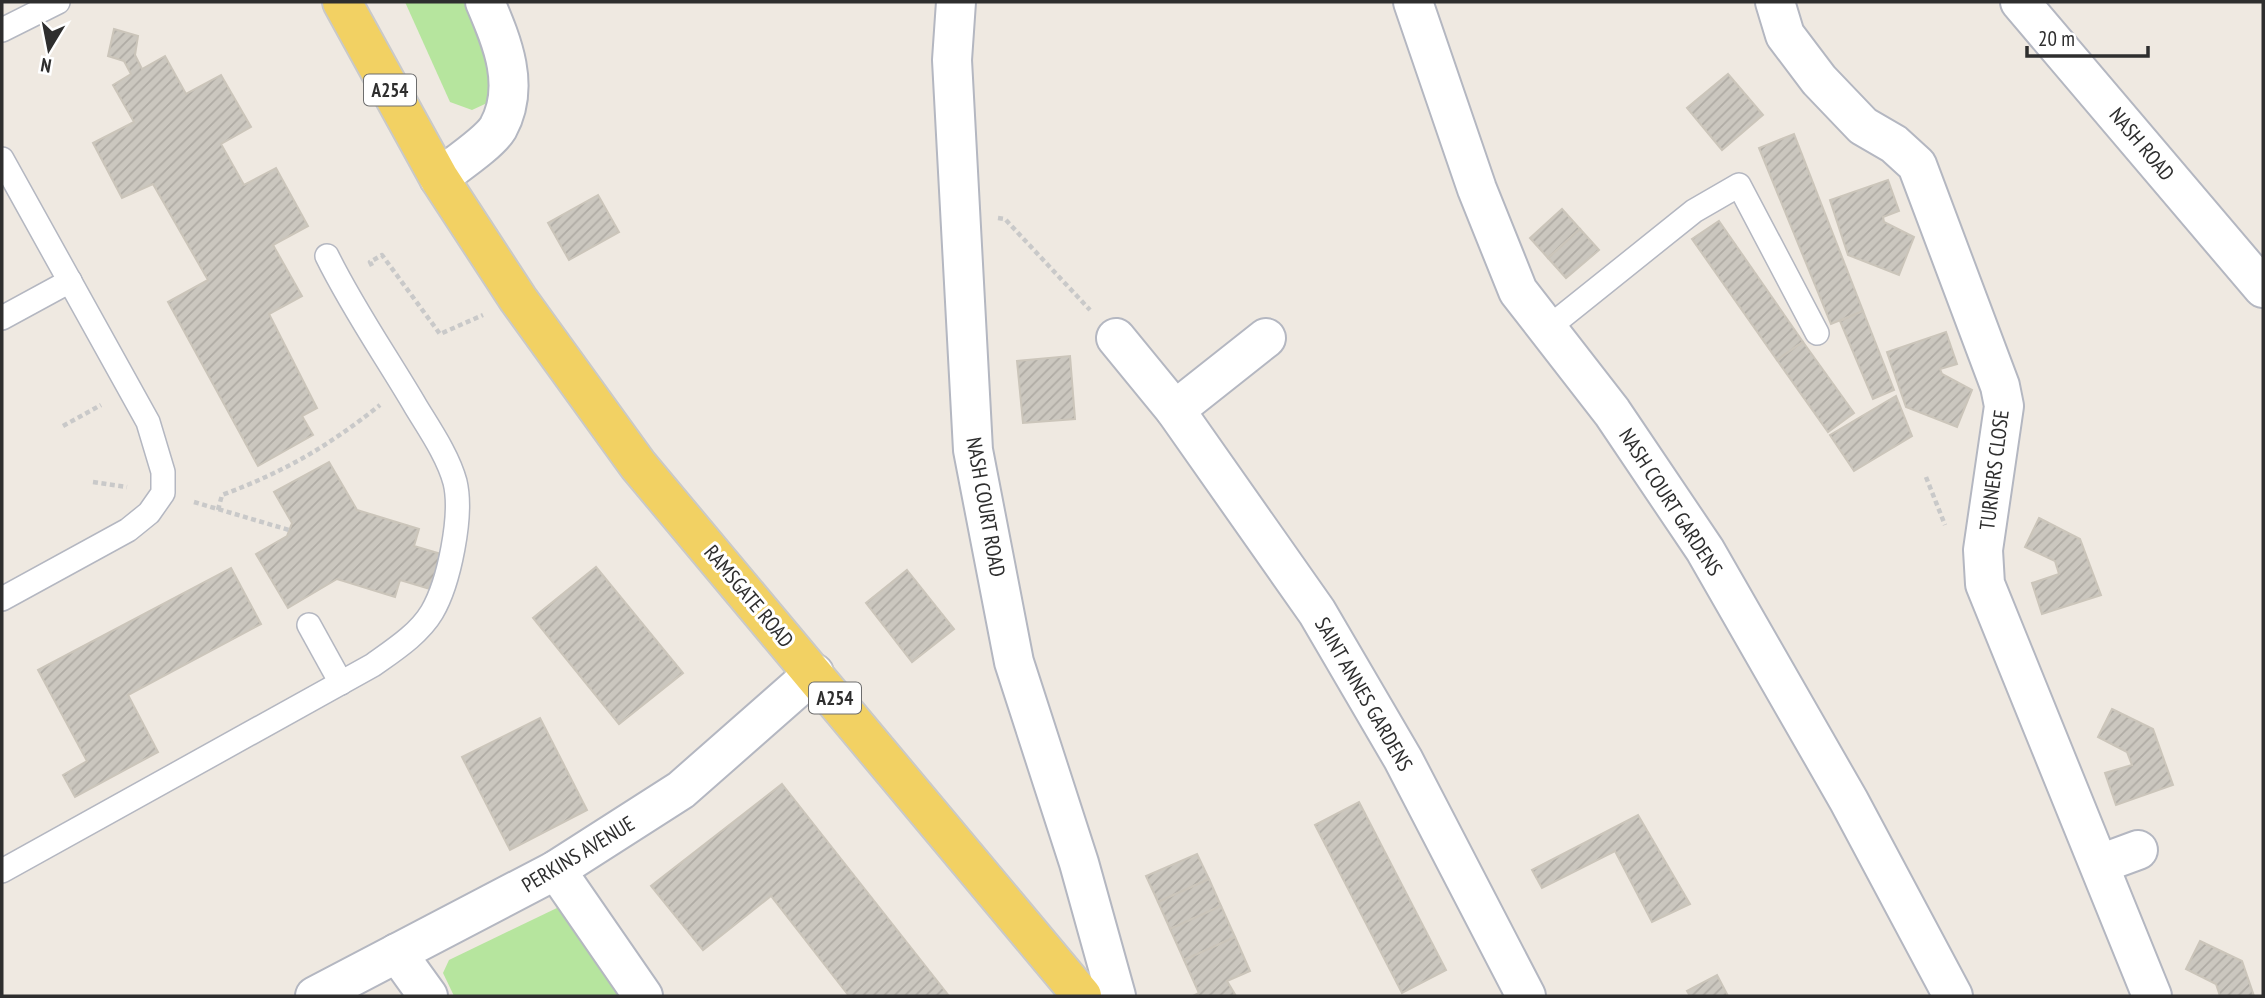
<svg xmlns="http://www.w3.org/2000/svg" width="2265" height="998" viewBox="0 0 2265 998" font-family="'PT Sans Narrow',sans-serif">
  <style>
    .grass { fill: #b6e59e }
    .building { fill: url(#building-hatch); stroke: #cbc5ba; stroke-width: 2 }
    .lines { fill: none; stroke-linecap: round; stroke-linejoin: round }
    .service-casing { stroke: #b4b7c1; stroke-width: 26 }
    .minor-casing { stroke: #b4b7c1; stroke-width: 42 }
    .tertiary-casing { stroke: #b4b7c1; stroke-width: 42 }
    .primary-casing { stroke: #c9c9c9; stroke-width: 42 }
    .path { stroke: #c9c9c9; stroke-width: 4.5; stroke-dasharray: 5 3.5; stroke-linecap: butt }
    .service { stroke: #fff; stroke-width: 23 }
    .minor { stroke: #fff; stroke-width: 38 }
    .tertiary { stroke: #fff; stroke-width: 38 }
    .primary { stroke: #f2d163; stroke-width: 38 }
    .labels { text-anchor: middle; dominant-baseline: central; stroke-width: 6; stroke-linejoin: round; paint-order: stroke }
    .shield { fill: #fff; stroke: #6d6d6d; stroke-width: 2 }
    .shield-label { font-size: 19px; font-weight: bold; fill: #2e2e2e }
    .street-label { font-size: 21px; fill: #2e2e2e; stroke: #fff }
  </style>
  <defs>
    <pattern id="building-hatch" width="6" height="6" patternUnits="userSpaceOnUse" patternTransform="scale(1.75)"><rect width="6" height="6" fill="#cbc7bf"/><path d="M-1 1l2-2M0 6l6-6M5 7l2-2" fill="none" stroke="#afaba4"/></pattern>
  </defs>
  <rect width="100%" height="100%" fill="#efe9e1"/>
  <!-- grass -->
  <g class="grass">
    <path d="M405 2H472L498 98 472 110 450 102Z"/>
    <path d="M559 907 629 996H454L443 973 449 960Z"/>
  </g>
  <!-- building -->
  <g class="building">
    <path d="M114 29 138 36 135 55 142 69 165 56 186 94 221 75 251 127 221 144 244 185 276 168 308 226 273 245 302 296 269 314 317 408 302 416 313 435 258 466 168 302 208 280 153 184 122 198 93 143 134 122 113 85 131 74 124 61 108 56Z"/>
    <path d="M1728 74 1763 115 1722 150 1687 108Z"/>
    <path d="M1794 134 1863 311 1831 324 1759 148Z"/>
    <path d="M1888 180 1899 211 1883 217 1884 222 1914 237 1899 275 1848 255 1830 200Z"/>
    <path d="M598 195 619 232 569 260 548 223Z"/>
    <path d="M1562 209 1580 229 1548 258 1530 238Z"/>
    <path d="M1719 221 1803 342 1777 360 1692 239Z"/>
    <path d="M1580 229 1599 250 1566 278 1548 258Z"/>
    <path d="M1863 311 1894 390 1873 399 1840 321Z"/>
    <path d="M1946 332 1957 364 1940 369 1942 374 1972 390 1957 427 1906 407 1887 352Z"/>
    <path d="M1803 342 1854 413 1828 432 1777 360Z"/>
    <path d="M1070 356 1075 419 1023 423 1017 361Z"/>
    <path d="M1896 396 1912 436 1854 471 1830 435Z"/>
    <path d="M329 462 357 510 419 529 414 546 441 554 430 589 400 580 395 597 337 579 288 608 256 554 287 536 292 523 274 492Z"/>
    <path d="M2039 518 2080 539 2101 595 2042 614 2032 583 2059 574 2055 561 2025 547Z"/>
    <path d="M596 567 683 673 619 724 533 618Z"/>
    <path d="M231 568 261 624 128 695 158 752 75 797 63 775 87 761 38 670Z"/>
    <path d="M907 570 954 629 912 662 866 603Z"/>
    <path d="M2112 709 2153 729 2173 785 2116 805 2105 773 2132 765 2127 752 2098 737Z"/>
    <path d="M540 718 587 810 510 850 462 757Z"/>
    <path d="M782 784 949 996H849L771 896 703 950 651 886Z"/>
    <path d="M1359 802 1446 970 1402 993 1315 825Z"/>
    <path d="M1638 815 1690 904 1652 922 1615 851 1542 888 1532 870Z"/>
    <path d="M1197 854 1209 879 1158 902 1146 876Z"/>
    <path d="M1209 879 1221 906 1170 929 1158 902Z"/>
    <path d="M1221 906 1235 937 1184 960 1170 929Z"/>
    <path d="M1235 937 1250 971 1227 981 1236 996H1193L1199 993 1184 960Z"/>
    <path d="M2200 941 2242 961 2254 996H2220L2216 984 2186 969Z"/>
    <path d="M1717 975 1728 996H1690L1687 991Z"/>
  </g>
  <g class="lines">
    <!-- service casing -->
    <g class="service-casing">
      <g id="service">
        <path d="M2 30 58 2"/>
        <path d="M2 159 148 422 163 472V493L149 513 128 530 2 599"/>
        <path d="M2 318 70 281"/>
        <path d="M1548 328 1694 211 1739 185 1817 333"/>
        <path d="M309 625 341 683"/>
        <path d="M2 871 373 665C394 650 419 634 432 612 449 583 463 515 455 482 448 456 430 430 416 407 386 356 353 309 327 256"/>
      </g>
    </g>
    <!-- minor casing -->
    <g class="minor-casing">
      <g id="minor">
        <path d="M956 2 952 60 973 450 1014 662 1079 863 1116 996"/>
        <path d="M1413 2 1477 189 1518 291 1612 412 1705 550 1849 801 1953 996"/>
        <path d="M1775 2 1785 35 1819 80 1863 126 1894 144 1917 165 2000 386 2004 406 1983 550 1985 584 2152 996"/>
        <path d="M439 178C454 166 489 143 498 128 521 86 502 42 485 2"/>
        <path d="M1116 338 1175 410 1266 338"/>
        <path d="M1175 410 1317 612 1403 759 1526 996"/>
        <path d="M2100 864 2138 850"/>
        <path d="M556 870 643 996"/>
        <path d="M397 953 428 996"/>
        <path d="M315 996 556 870 681 790 814 673"/>
      </g>
    </g>
    <!-- tertiary casing -->
    <g class="tertiary-casing">
      <path id="tertiary" d="M2020 2 2263 288"/>
    </g>
    <!-- primary casing -->
    <g class="primary-casing">
      <path id="primary" d="M342 2 439 178 518 299 638 465 1082 996"/>
    </g>
    <!-- path -->
    <g class="path">
      <path d="M998 218 1005 219 1090 310"/>
      <path d="M372 266 370 262 382 255 440 334 483 315"/>
      <path d="M63 426 101 405"/>
      <path d="M1926 477 1945 525"/>
      <path d="M93 482 127 487"/>
      <path d="M194 502 289 530"/>
      <path d="M218 510 222 495C286 471 327 447 380 405"/>
    </g>
    <!-- service -->
    <use href="#service" class="service"/>
    <!-- minor -->
    <use href="#minor" class="minor"/>
    <!-- tertiary -->
    <use href="#tertiary" class="tertiary"/>
    <!-- primary -->
    <use href="#primary" class="primary"/>
  </g>
  <g class="labels">
    <!-- shield labels -->
    <g class="shield">
      <rect x="364" y="74.5" width="52" height="31" rx="5"/>
      <rect x="809" y="682.5" width="52" height="31" rx="5"/>
    </g>
    <g class="shield-label">
      <text x="390" y="90">A254</text>
      <text x="835" y="698">A254</text>
    </g>
    <!-- street labels -->
    <g class="street-label">
      <text transform="translate(2142 144) rotate(50)">NASH ROAD</text>
      <text transform="translate(1994 470) rotate(-83)">TURNERS CLOSE</text>
      <text transform="translate(1671 502) rotate(57)">NASH COURT GARDENS</text>
      <text transform="translate(986 507) rotate(80)">NASH COURT ROAD</text>
      <text transform="translate(749 596) rotate(50)">RAMSGATE ROAD</text>
      <text transform="translate(1364 694) rotate(60)">SAINT ANNES GARDENS</text>
      <text transform="translate(578 854) rotate(-31)">PERKINS AVENUE</text>
    </g>
  </g>
  <!-- border -->
  <rect width="2265" height="998" fill="none" stroke="#2e2e2e" stroke-width="7"/>
  <!-- north arrow -->
  <g transform="translate(49 49) rotate(190)" stroke="#ffffff" stroke-width="5" paint-order="stroke">
  <path d="M0-5L12 26L0 18L-12 26Z" fill="#2e2e2e"/>
  <text y="-10" font-size="19" font-weight="bold" text-anchor="middle" fill="#2e2e2e">N</text>
  </g>
  <!-- scale -->
  <path d="M2027 46v10h121v-10" fill="none" stroke="#2e2e2e" stroke-width="3.5"/>
  <text x="2038" y="46" font-size="21" fill="#2e2e2e" stroke="#ffffff" stroke-width="5" paint-order="stroke">20 m</text>
</svg>
